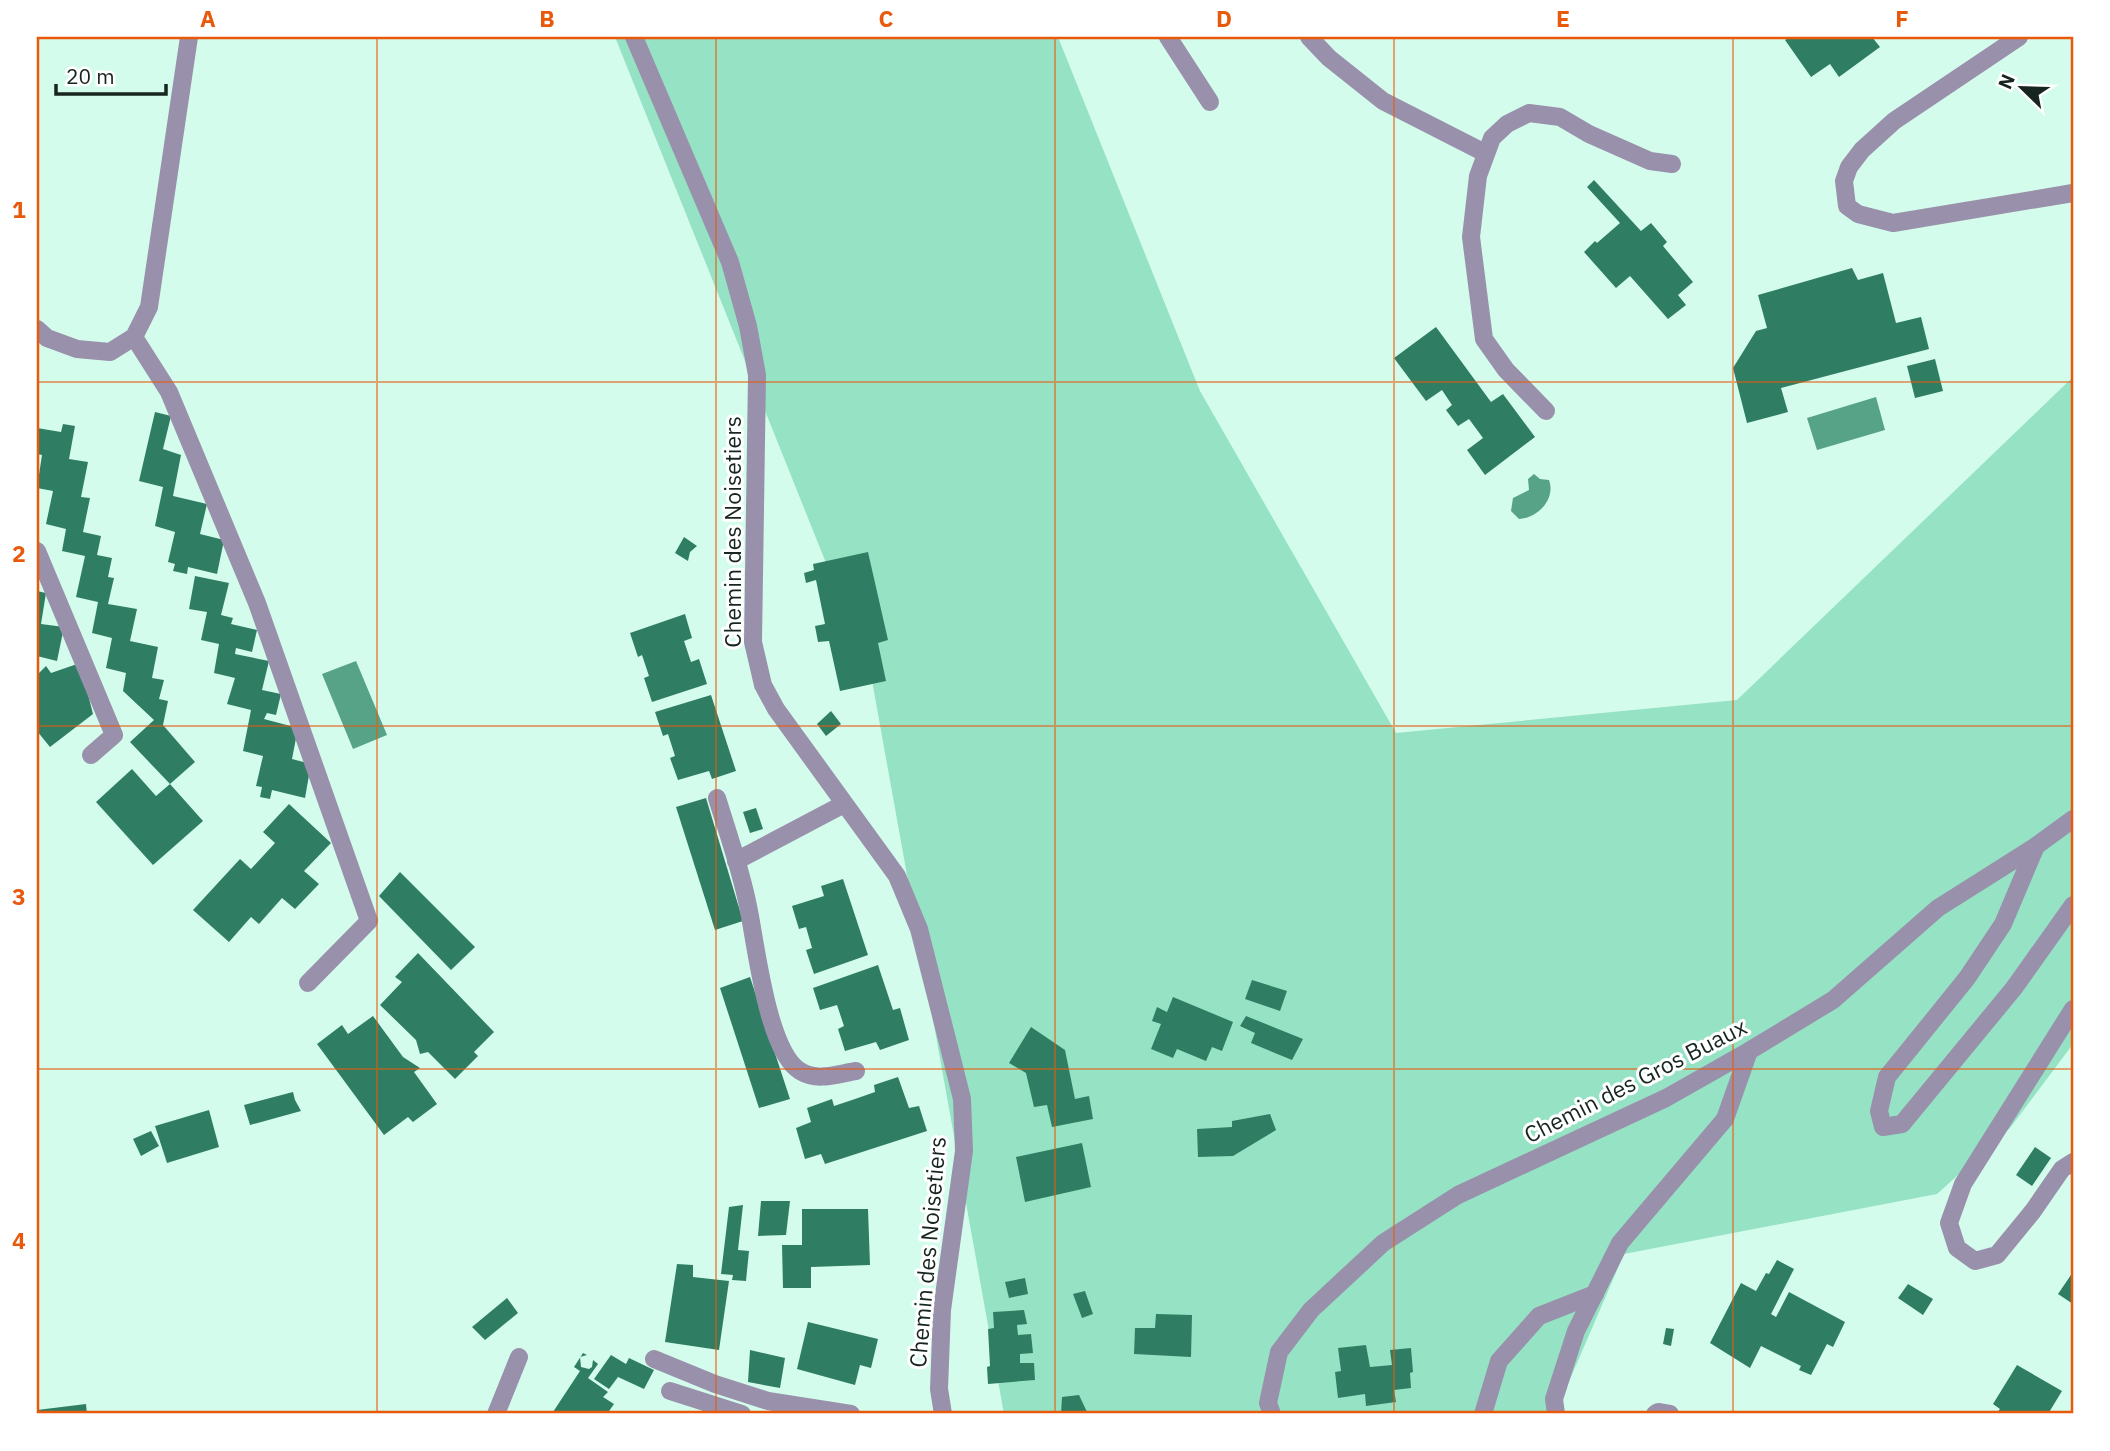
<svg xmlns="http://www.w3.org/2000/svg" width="2110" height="1451" viewBox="0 0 2110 1451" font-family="'IBM Plex Sans',sans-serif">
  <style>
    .green { fill: #96e2c5 }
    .water { fill: #57a388 }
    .building { fill: #2f7e64 }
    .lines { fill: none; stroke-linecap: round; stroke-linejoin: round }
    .service { stroke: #9990ab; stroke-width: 18 }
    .minor { stroke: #9990ab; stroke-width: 18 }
    .grid { fill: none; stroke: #e8590c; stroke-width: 2; stroke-opacity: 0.55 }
    .labels { text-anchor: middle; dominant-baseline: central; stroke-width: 6; stroke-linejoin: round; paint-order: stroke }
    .street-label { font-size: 23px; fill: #162520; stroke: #fff }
    .neatline { fill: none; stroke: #e8590c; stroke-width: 2.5 }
    .grid-label { font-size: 23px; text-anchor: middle; font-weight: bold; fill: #e8590c }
  </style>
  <rect width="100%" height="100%" fill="#d4fcec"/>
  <!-- green -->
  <path class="green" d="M615 37H1058L1200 391 1396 733 1737 700 2073 377V1044L2010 1128 1937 1194 1624 1254 1555 1414H1004L871 675Z"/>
  <!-- water -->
  <g class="water">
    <path d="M1876 397 1885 430 1817 450 1807 418Z"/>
    <path d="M1534 474 1540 479 1549 480C1556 499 1538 518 1519 519L1511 511 1513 498 1529 490 1528 479Z"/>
    <path d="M356 661 387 735 353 749 322 674Z"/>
  </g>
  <!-- building -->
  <g class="building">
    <path d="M1790 37H1872L1880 47 1839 77 1830 64 1811 77 1785 40Z"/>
    <path d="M1594 180 1641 231 1651 223 1667 242 1663 246 1693 282 1678 295 1686 305 1668 319 1630 276 1616 288 1584 252 1595 241 1597 243 1620 223 1587 187Z"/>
    <path d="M1852 268 1858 280 1883 273 1896 323 1921 317 1929 349 1781 388 1788 412 1747 423 1733 368 1756 331 1767 328 1758 295Z"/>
    <path d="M1436 327 1491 402 1503 394 1535 437 1485 475 1467 450 1483 438 1469 419 1458 426 1446 410 1452 405 1442 390 1426 401 1394 358Z"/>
    <path d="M1935 359 1943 391 1915 398 1907 366Z"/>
    <path d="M155 412 171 416 163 449 181 455 173 496 207 504 200 534 224 540 217 574 188 567 187 574 173 571 175 564 168 562 175 532 155 526 163 487 139 481Z"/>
    <path d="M63 424 75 426 69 459 88 462 81 497 90 498 83 532 101 536 97 555 112 558 108 577 114 578 108 604 137 609 130 641 158 647 152 678 164 680 159 699 168 701 163 725 195 762 170 784 130 742 154 720 123 691 126 673 106 668 112 638 92 633 98 602 76 597 85 556 62 551 66 529 46 524 53 491 37 488 42 455 37 454V428L61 432Z"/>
    <path d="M684 537 697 546 690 552 688 561 675 553Z"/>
    <path d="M868 552 888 640 878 643 886 681 840 691 829 641 818 642 815 626 825 624 816 580 806 583 804 573 814 570 813 564Z"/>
    <path d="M195 576 229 583 221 615 233 618 231 624 257 630 252 652 236 648 235 654 269 661 262 690 281 694 276 715 267 713 264 719 298 728 292 759 311 764 305 798 272 790 270 799 260 797 262 787 256 786 263 756 243 751 251 710 227 704 235 678 214 673 219 644 201 640 207 612 189 609Z"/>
    <path d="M37 591 46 593 41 624 64 627 57 661 37 656Z"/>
    <path d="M685 614 692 638 684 641 691 662 699 659 707 684 652 702 644 678 649 676 642 655 638 657 630 633Z"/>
    <path d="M80 663 93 714 50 747 37 731V675L46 666 51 673Z"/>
    <path d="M711 695 736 771 712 779 709 771 678 780 670 758 675 756 668 734 663 736 655 712Z"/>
    <path d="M831 711 841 724 826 736 817 724Z"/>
    <path d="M132 769 156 796 170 784 203 821 153 865 96 802Z"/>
    <path d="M706 798 743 921 715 930 676 807Z"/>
    <path d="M289 804 331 843 304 871 319 884 295 909 282 898 259 924 251 917 229 942 193 910 240 859 251 869 275 843 263 832Z"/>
    <path d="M756 808 763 829 750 833 743 812Z"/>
    <path d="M400 872 475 947 451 970 379 896Z"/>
    <path d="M843 879 868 955 814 974 806 950 812 948 806 927 799 929 792 906 824 896 821 886Z"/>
    <path d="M418 953 494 1032 474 1052 478 1056 455 1079 428 1052 420 1054 416 1040 380 1005 402 982 395 977Z"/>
    <path d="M878 965 893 1010 900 1008 909 1040 880 1050 876 1042 845 1051 838 1029 844 1026 837 1005 820 1010 813 988Z"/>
    <path d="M750 977 790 1099 759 1108 720 988Z"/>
    <path d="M1252 980 1287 991 1280 1011 1245 999Z"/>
    <path d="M1173 997 1233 1022 1222 1051 1212 1047 1206 1061 1177 1049 1173 1058 1151 1049 1161 1024 1152 1021 1157 1007 1167 1012Z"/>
    <path d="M373 1016 403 1057 420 1068 414 1072 437 1104 413 1122 408 1117 384 1135 317 1044 342 1025 348 1034Z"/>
    <path d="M1246 1016 1303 1039 1292 1060 1251 1043 1255 1033 1240 1026Z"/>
    <path d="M1031 1027 1065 1050 1075 1099 1089 1096 1093 1119 1052 1127 1047 1105 1034 1107 1026 1073 1009 1063Z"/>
    <path d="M898 1077 909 1108 919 1106 927 1131 825 1164 821 1154 805 1159 796 1128 811 1122 807 1108 832 1099 834 1106 855 1099 875 1092 874 1085Z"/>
    <path d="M293 1092 295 1100 301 1111 250 1125 244 1105Z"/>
    <path d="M209 1110 219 1147 167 1163 155 1126Z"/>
    <path d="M1270 1114 1276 1130 1233 1156 1198 1157 1197 1129 1232 1127V1121Z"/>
    <path d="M151 1131 159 1146 141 1156 133 1139Z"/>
    <path d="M1082 1143 1091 1187 1025 1202 1016 1157Z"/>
    <path d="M2035 1147 2051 1158 2032 1186 2016 1175Z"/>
    <path d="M761 1201H790L786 1235 758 1236Z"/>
    <path d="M743 1205 738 1250 749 1251 746 1281 732 1280 733 1275 721 1274 729 1207Z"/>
    <path d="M802 1209H868L870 1265 811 1267V1288H783L782 1245H802Z"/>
    <path d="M1777 1260 1794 1269 1771 1314 1776 1317 1789 1292 1845 1322 1833 1347 1827 1344 1811 1375 1799 1370 1801 1366 1761 1346 1750 1368 1710 1343 1741 1283 1756 1291 1766 1273 1769 1274Z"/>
    <path d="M677 1264 693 1265V1277L729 1281 719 1350 665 1342Z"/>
    <path d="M2073 1272V1304L2058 1294Z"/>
    <path d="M1025 1278 1028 1294 1009 1298 1005 1282Z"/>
    <path d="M1908 1284 1933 1299 1923 1315 1898 1298Z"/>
    <path d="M1085 1291 1093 1314 1082 1318 1073 1294Z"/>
    <path d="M507 1298 518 1313 485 1340 472 1327Z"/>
    <path d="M1024 1310 1027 1324 1017 1325 1018 1335 1031 1334 1033 1353 1020 1354V1363H1034L1035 1380 988 1384 987 1367 990 1366 988 1329 994 1328 993 1312Z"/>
    <path d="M1156 1314 1192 1315 1191 1357 1134 1354 1135 1328H1155Z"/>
    <path d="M808 1322 878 1339 871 1368 860 1365 855 1385 797 1369Z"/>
    <path d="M1666 1328 1674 1329 1671 1346 1663 1344Z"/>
    <path d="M1366 1345 1370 1367 1392 1365 1390 1350 1411 1348 1413 1372 1410 1373 1411 1388 1394 1390 1396 1402 1366 1406 1365 1394 1338 1398 1335 1372 1341 1371 1338 1348Z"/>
    <path d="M750 1350 785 1358 780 1388 748 1382Z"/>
    <path d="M583 1353 587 1355 580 1357 581 1367 589 1369 592 1367 593 1360 598 1364 588 1378 608 1392 603 1397 614 1404 607 1414H556L553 1412 580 1371 574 1367Z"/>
    <path d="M611 1355 626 1364 629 1358 654 1370 644 1389 618 1377 609 1389 594 1379Z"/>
    <path d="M2017 1365 2062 1391 2048 1414H1996L2000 1409 1993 1404Z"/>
    <path d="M1079 1395 1088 1414H1061L1062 1397Z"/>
    <path d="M86 1404 87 1414H37V1410Z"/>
  </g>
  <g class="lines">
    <!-- service -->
    <g class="service">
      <path d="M1168 37 1210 102"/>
      <path d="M1309 37 1329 58 1383 101 1485 153"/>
      <path d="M1546 411 1506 370 1484 339 1471 237 1478 176 1492 138 1507 124 1529 113 1560 117 1589 134 1650 161 1672 164"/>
      <path d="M717 798C728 834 741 870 748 906 756 943 767 1051 800 1071 818 1082 837 1074 856 1071"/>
      <path d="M736 861 844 804"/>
      <path d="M654 1359 715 1384 768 1401 851 1414"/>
      <path d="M670 1391 742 1414"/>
      <path d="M1483 1414 1499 1361 1539 1316 1595 1294"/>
    </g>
    <!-- minor -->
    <g class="minor">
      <path d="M634 37 730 262 748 326 757 375 753 642 763 685 776 709 897 876 919 929 949 1047 962 1099 964 1151 942 1310 939 1389 943 1414"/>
      <path d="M2019 37 1894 121 1862 150 1849 167 1844 181 1847 206 1858 214 1893 223 2073 193"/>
      <path d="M37 329 47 338 77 349 110 352 134 337 149 307 189 37"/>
      <path d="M134 337 169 392 257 603 369 921 308 983"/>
      <path d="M37 551 114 735 91 755"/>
      <path d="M2036 846 2003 924 1967 978 1887 1077 1879 1111 1883 1127 1902 1124 2014 988 2073 905"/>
      <path d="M2073 1009 1963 1184 1949 1223 1957 1248 1975 1261 1997 1255 2033 1211 2062 1169 2073 1162"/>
      <path d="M496 1414 519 1357"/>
      <path d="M1272 1414 1268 1403 1279 1352 1311 1310 1383 1243 1458 1195 1666 1098 1749 1051 1833 1000 1938 908 2036 846 2073 819"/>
      <path d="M1556 1414 1554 1399 1576 1331 1620 1243 1725 1119 1749 1051"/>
      <path d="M1655 1414 1658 1412 1670 1414"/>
    </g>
  </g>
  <!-- grid -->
  <path class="grid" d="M377 37V1414M716 37V1414M1055 37V1414M1394 37V1414M1733 37V1414M37 382H2073M37 726H2073M37 1069H2073"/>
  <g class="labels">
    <!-- street labels -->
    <g class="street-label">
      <text transform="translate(732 532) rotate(-90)">Chemin des Noisetiers</text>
      <text transform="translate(1635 1080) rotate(-27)">Chemin des Gros Buaux</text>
      <text transform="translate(927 1252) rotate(-85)">Chemin des Noisetiers</text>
    </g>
  </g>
  <!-- border -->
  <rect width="2110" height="1451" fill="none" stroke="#ffffff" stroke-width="77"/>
  <!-- north arrow -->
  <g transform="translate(2022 88) rotate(293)" stroke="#ffffff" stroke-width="5" paint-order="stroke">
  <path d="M0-5L12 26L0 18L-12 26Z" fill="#162520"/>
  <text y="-10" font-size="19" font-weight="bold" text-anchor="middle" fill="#162520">N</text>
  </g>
  <!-- scale -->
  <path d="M56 84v10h110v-10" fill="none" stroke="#162520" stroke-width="3.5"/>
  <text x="66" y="84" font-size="21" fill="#162520" stroke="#ffffff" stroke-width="5" paint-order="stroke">20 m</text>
  <rect x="38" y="38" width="2034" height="1374" class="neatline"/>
  <g class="grid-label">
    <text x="208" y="27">A</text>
    <text x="547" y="27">B</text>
    <text x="886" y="27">C</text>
    <text x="1224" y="27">D</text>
    <text x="1563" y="27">E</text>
    <text x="1902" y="27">F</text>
    <text x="19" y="218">1</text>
    <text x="19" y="562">2</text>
    <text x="19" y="905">3</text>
    <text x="19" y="1249">4</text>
  </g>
</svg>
